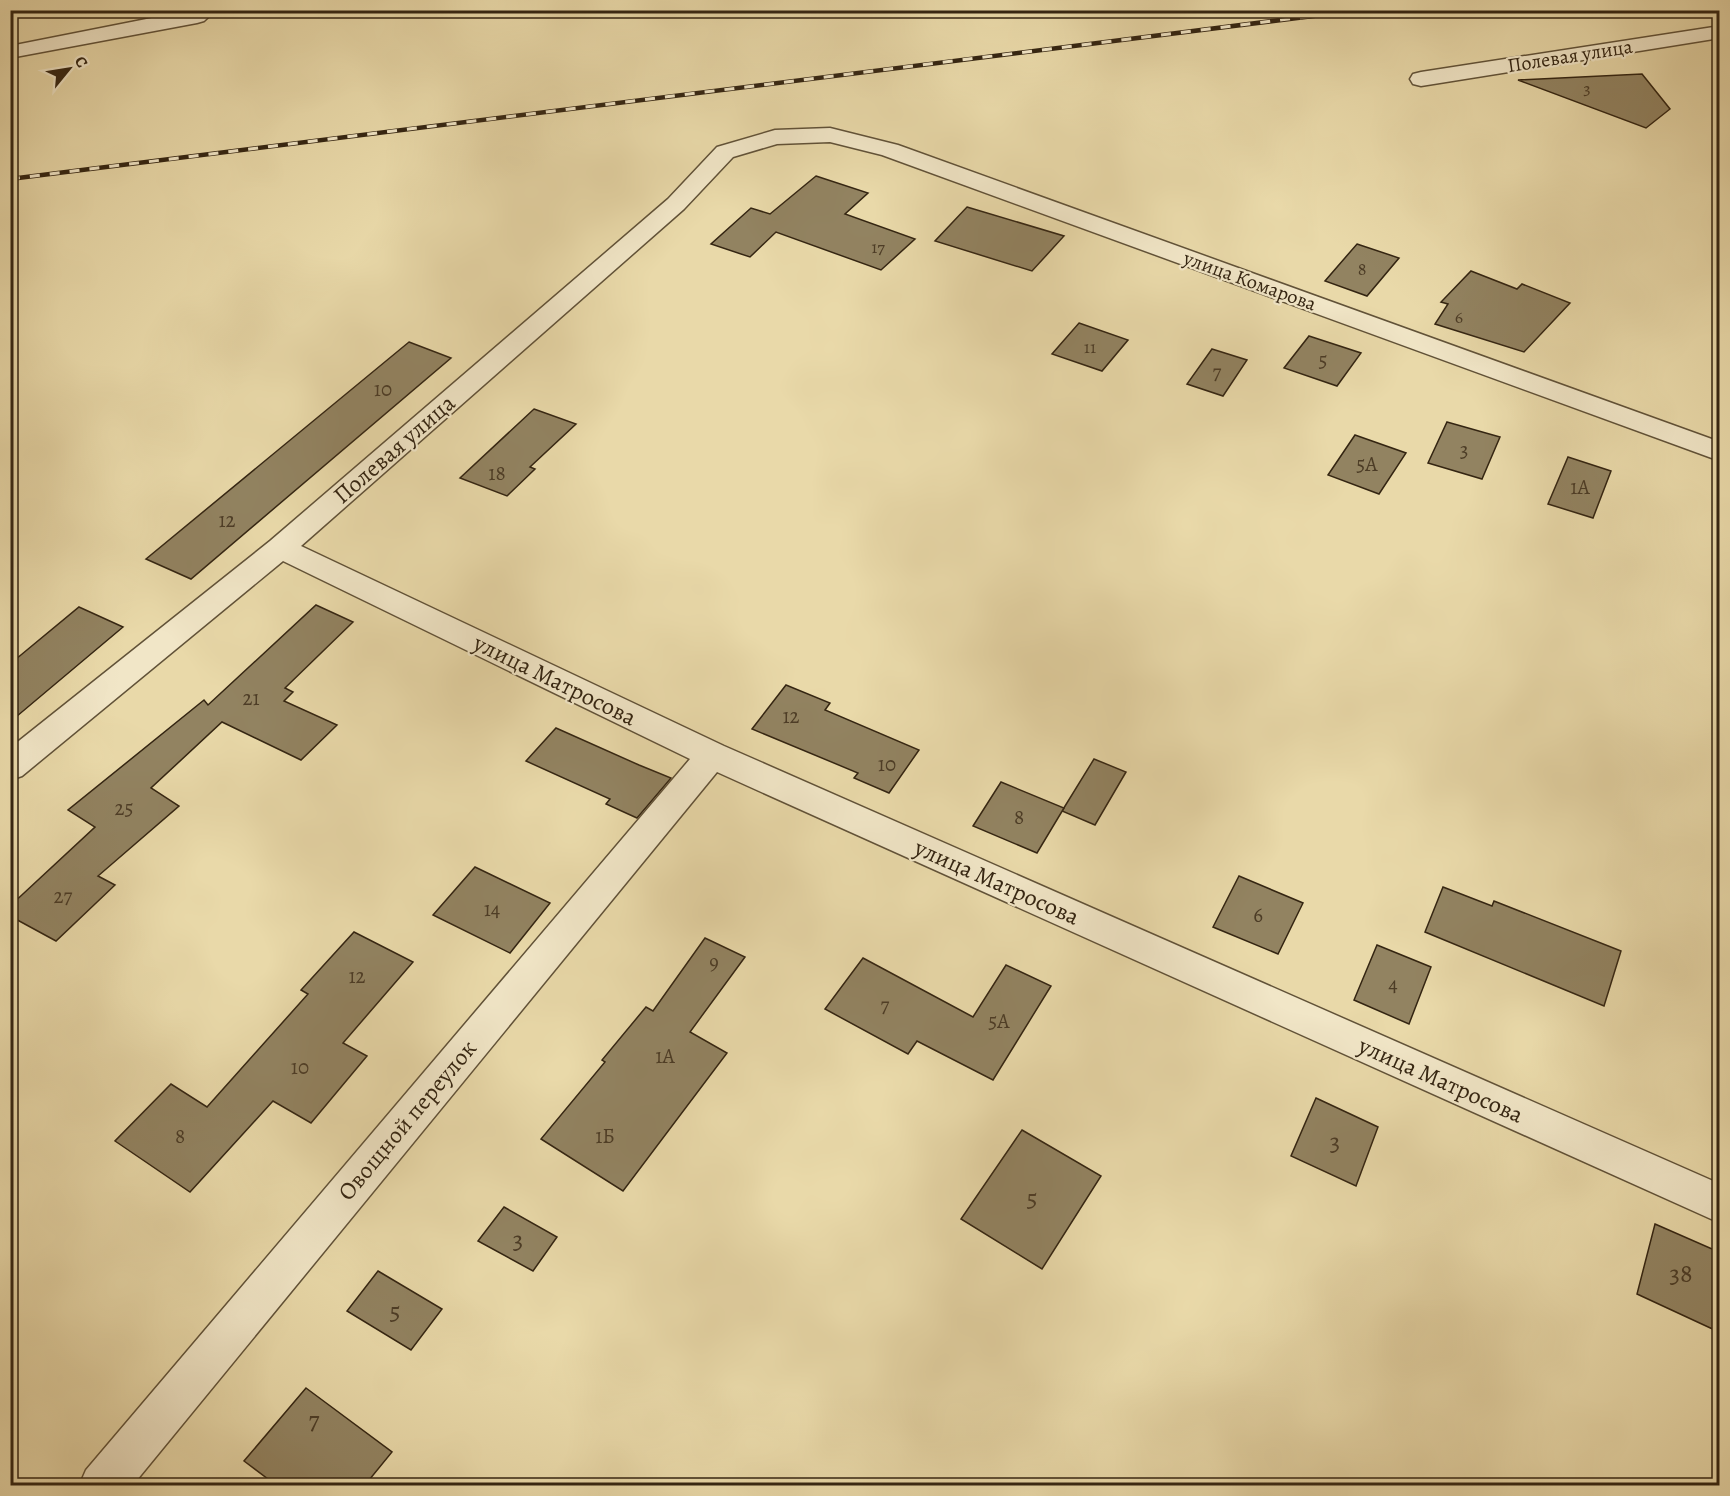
<svg xmlns="http://www.w3.org/2000/svg" width="1730" height="1496" viewBox="0 0 1730 1496" font-family="Alegreya,serif">
  <style>
    .building { fill: #928361; stroke: #342512; stroke-width: 1.5 }
    .lines { fill: none; stroke-linecap: round; stroke-linejoin: round }
    .minor-casing { stroke: #615238; stroke-width: 3 }
    .minor { fill: #f1e6c7; fill-rule: evenodd }
    .rail-casing { stroke: #342512; stroke-width: 4.5 }
    .rail { stroke: #f1e6c7; stroke-width: 3; stroke-dasharray: 10; stroke-linecap: butt }
    .labels { text-anchor: middle; dominant-baseline: central; stroke-width: 4.5; stroke-linejoin: round; paint-order: stroke }
    .far-number-label { font-size: 18px; fill: #4c3c26 }
    .far-street-label { font-size: 20px; fill: #342512; stroke: #f1e6c7 }
    .number-label { font-size: 21px; fill: #4c3c26 }
    .street-label { font-size: 24px; fill: #342512; stroke: #f1e6c7 }
    .near-number-label { font-size: 26px; fill: #4c3c26 }
  </style>
  <rect width="100%" height="100%" fill="#e9d9a9"/>
  <filter id="stains"><feTurbulence type="fractalNoise" baseFrequency=".00333" numOctaves="4"/><feColorMatrix values="0 0 0 0 .2 0 0 0 0 .09 0 0 0 0 .02 0 0 0 .5 -.17"/></filter>
  <radialGradient id="worn" r=".72"><stop offset=".6" stop-color="#630" stop-opacity="0"/><stop offset="1" stop-color="#630" stop-opacity=".3"/></radialGradient>
  <!-- building -->
  <g class="building">
    <path d="M1642 74 1670 109 1646 128 1518 80Z"/>
    <path d="M816 176 868 193 845 214 915 239 881 270 776 232 750 257 711 244 751 208 770 214Z"/>
    <path d="M967 207 1064 236 1032 271 935 241Z"/>
    <path d="M1357 244 1399 258 1367 296 1325 281Z"/>
    <path d="M1471 271 1517 289 1522 284 1570 303 1524 352 1435 324 1448 304 1441 302Z"/>
    <path d="M1079 323 1128 340 1102 371 1052 354Z"/>
    <path d="M1309 336 1361 353 1337 386 1284 368Z"/>
    <path d="M409 342 451 358 191 579 146 559Z"/>
    <path d="M1212 349 1247 360 1223 396 1187 384Z"/>
    <path d="M534 409 576 424 530 467 535 469 507 496 460 478Z"/>
    <path d="M1447 422 1500 437 1482 479 1428 463Z"/>
    <path d="M1355 435 1406 453 1379 494 1328 475Z"/>
    <path d="M1568 457 1611 471 1593 518 1548 504Z"/>
    <path d="M316 605 353 622 285 688 293 692 284 701 337 725 301 760 222 722 151 788 179 806 98 876 115 885 56 941 10 916V906L95 827 68 810 204 700 208 705Z"/>
    <path d="M79 607 123 627 10 722V664Z"/>
    <path d="M786 685 830 703 825 710 919 750 889 793 854 778 858 773 752 729Z"/>
    <path d="M556 728 639 765 671 778 637 818 606 804 610 799 526 761Z"/>
    <path d="M1094 759 1126 772 1095 825 1062 811Z"/>
    <path d="M1001 782 1064 808 1037 853 973 826Z"/>
    <path d="M475 867 550 903 510 953 433 915Z"/>
    <path d="M1239 876 1303 903 1278 954 1213 927Z"/>
    <path d="M1443 887 1492 906 1494 901 1621 951 1604 1006 1425 932Z"/>
    <path d="M354 932 413 962 343 1043 367 1056 311 1123 273 1101 190 1192 115 1141 171 1084 207 1107 308 994 301 990Z"/>
    <path d="M705 938 745 957 690 1032 727 1053 623 1191 541 1139 605 1062 602 1060 646 1007 653 1011Z"/>
    <path d="M1377 945 1431 967 1409 1024 1354 1000Z"/>
    <path d="M863 958 973 1017 1006 965 1051 986 993 1080 917 1041 908 1054 825 1009Z"/>
    <path d="M1316 1098 1378 1127 1356 1186 1291 1156Z"/>
    <path d="M1022 1130 1101 1176 1042 1269 961 1219Z"/>
    <path d="M504 1207 557 1237 533 1271 478 1241Z"/>
    <path d="M1655 1224 1719 1252V1332L1637 1294Z"/>
    <path d="M378 1271 442 1309 411 1350 347 1311Z"/>
    <path d="M306 1388 392 1452 365 1485H276L244 1461Z"/>
  </g>
  <g class="lines">
    <!-- minor casing -->
    <g class="minor-casing">
      <g id="minor">
        <path d="M192 10H216L204 21 197 23 10 58V46Z"/>
        <path d="M1720 26V38L1421 86 1413 84 1410 79 1413 74 1421 72Z"/>
        <path d="M830 128 898 145 1720 442V461L882 155 830 142 777 144 733 157 684 209 301 546 724 746 1720 1184V1223L717 772 132 1486H79L86 1470 690 759 283 561 22 776 10 780V748L270 541 668 199 717 147 775 130Z"/>
      </g>
    </g>
    <!-- minor -->
    <use href="#minor" class="minor"/>
    <!-- rail casing -->
    <g class="rail-casing">
      <path id="rail" d="M10 179 1361 10"/>
    </g>
    <!-- rail -->
    <use href="#rail" class="rail"/>
  </g>
  <g class="labels">
    <!-- far-number labels -->
    <g class="far-number-label">
      <text x="1587" y="88">3</text>
      <text x="878" y="247">17</text>
      <text x="1362" y="269">8</text>
      <text x="1459" y="317">6</text>
      <text x="1090" y="347">11</text>
    </g>
    <!-- far-street labels -->
    <g class="far-street-label">
      <text transform="translate(1570 56) rotate(-9)">Полевая улица</text>
      <text transform="translate(1250 281) rotate(20)">улица Комарова</text>
    </g>
    <!-- number labels -->
    <g class="number-label">
      <text x="1323" y="360">5</text>
      <text x="1217" y="372">7</text>
      <text x="383" y="389">10</text>
      <text x="1464" y="450">3</text>
      <text x="1367" y="464">5А</text>
      <text x="497" y="473">18</text>
      <text x="1580" y="487">1А</text>
      <text x="227" y="520">12</text>
      <text x="251" y="698">21</text>
      <text x="791" y="716">12</text>
      <text x="887" y="764">10</text>
      <text x="124" y="808">25</text>
      <text x="1019" y="817">8</text>
      <text x="63" y="896">27</text>
      <text x="492" y="909">14</text>
      <text x="1258" y="915">6</text>
      <text x="714" y="962">9</text>
      <text x="357" y="976">12</text>
      <text x="1393" y="984">4</text>
      <text x="885" y="1005">7</text>
      <text x="999" y="1021">5А</text>
      <text x="665" y="1056">1А</text>
      <text x="300" y="1067">10</text>
      <text x="180" y="1136">8</text>
      <text x="605" y="1136">1Б</text>
    </g>
    <!-- street labels -->
    <g class="street-label">
      <text transform="translate(394 449) rotate(-41)">Полевая улица</text>
      <text transform="translate(555 680) rotate(26)">улица Матросова</text>
      <text transform="translate(997 882) rotate(24)">улица Матросова</text>
      <text transform="translate(1441 1080) rotate(24)">улица Матросова</text>
      <text transform="translate(407 1120) rotate(-50)">Овощной переулок</text>
    </g>
    <!-- near-number labels -->
    <g class="near-number-label">
      <text x="1335" y="1141">3</text>
      <text x="1032" y="1197">5</text>
      <text x="518" y="1239">3</text>
      <text x="1681" y="1273">38</text>
      <text x="395" y="1310">5</text>
      <text x="314" y="1420">7</text>
    </g>
  </g>
  <!-- margin -->
  <rect width="1730" height="1496" fill="none" stroke="#e9d9a9" stroke-width="36"/>
  <rect x="12" y="12" width="1706" height="1472" fill="none" stroke="#342512" stroke-width="3"/>
  <rect x="18" y="18" width="1694" height="1460" fill="none" stroke="#342512" stroke-width="1.5"/>
  <!-- north arrow -->
  <g transform="translate(69 69) rotate(60)" stroke="#f1e6c7" stroke-width="4.5" paint-order="stroke">
  <path d="M0-4.5L10 22L0 15L-10 22Z" fill="#342512"/>
  <text y="-9" font-size="16" font-weight="bold" text-anchor="middle" fill="#342512">С</text>
  </g>
  <rect width="100%" height="100%" filter="url(#stains)"/>
  <rect width="100%" height="100%" fill="url(#worn)"/>
</svg>
